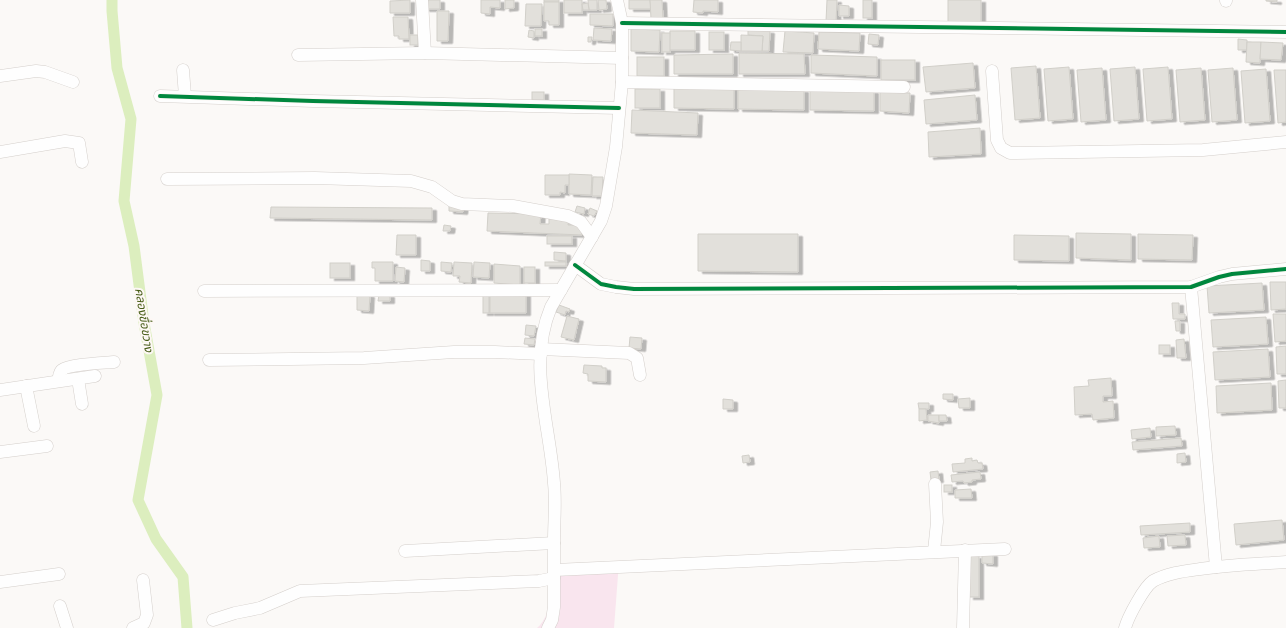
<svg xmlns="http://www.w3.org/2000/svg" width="1286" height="628" viewBox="0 0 1286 628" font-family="'Nunito Sans','Noto Sans Thai',sans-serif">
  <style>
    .green { fill: #f9e5ee }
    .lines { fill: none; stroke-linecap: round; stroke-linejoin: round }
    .canal { stroke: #dceebe; stroke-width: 11 }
    .building { fill: #e2e0db; stroke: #d1cfc9; filter: url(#shadow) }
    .minor-casing { stroke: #d4cfcb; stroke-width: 13 }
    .minor { stroke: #fefefe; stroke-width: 12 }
    .cycleway-casing { stroke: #fdf8f5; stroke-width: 6 }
    .cycleway { stroke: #00873e; stroke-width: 4 }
    .labels { text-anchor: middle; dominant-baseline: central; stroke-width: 4; stroke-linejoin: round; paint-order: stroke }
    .water-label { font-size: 12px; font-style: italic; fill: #475d17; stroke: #fdf8f5 }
  </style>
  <defs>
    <filter id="shadow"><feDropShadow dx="4.5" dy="2.5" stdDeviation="0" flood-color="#0004"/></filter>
  </defs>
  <rect width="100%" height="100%" fill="#fbf9f7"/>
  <!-- green -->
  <path class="green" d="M619 562 614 628H537C554 614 550 584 551 564Z"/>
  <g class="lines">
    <!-- canal -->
    <path class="canal" d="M112 0V11L117 68 131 119 124 201 134 246 144 323 157 395 138 500 156 539 183 577 187 628"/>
  </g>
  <!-- building -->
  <g class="building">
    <path d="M410 0V13H390V1Z"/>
    <path d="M424 0H440V9H425Z"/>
    <path d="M481 0H500V8L490 7V14L481 13Z"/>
    <path d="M505 0H514V8L505 9Z"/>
    <rect x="544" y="0" width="15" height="2"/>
    <rect x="564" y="0" width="18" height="13"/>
    <path d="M588 0H597V10H589Z"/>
    <path d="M598 0H606L607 9 599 10Z"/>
    <path d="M629 0H650L651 9H629Z"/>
    <path d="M650 0H662L663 19H651Z"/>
    <path d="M694 0H718V12L703 11V13L693 12Z"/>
    <path d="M827 0H837L836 22 826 21Z"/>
    <rect x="863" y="0" width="9" height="18"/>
    <rect x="948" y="0" width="33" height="24"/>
    <path d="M1266 0H1277V2L1266 1Z"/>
    <path d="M544 2H559V25H549V21H544Z"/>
    <path d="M588 3 589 10H583L582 4Z"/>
    <path d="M526 4H542L541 26H525Z"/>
    <path d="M839 5 849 6V16H839Z"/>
    <path d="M437 11H449L448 41H437Z"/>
    <path d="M590 14H613V26L590 25Z"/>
    <path d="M393 17H408L409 39H399V36H394Z"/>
    <path d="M594 28 612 29 611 41 593 40Z"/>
    <rect x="535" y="29" width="7" height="7"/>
    <path d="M631 29 660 30 659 52 631 51Z"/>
    <path d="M529 30 534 31V38L528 37Z"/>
    <path d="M748 30 770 31 769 51H762L763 36 748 35Z"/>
    <path d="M670 31H695V50H669Z"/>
    <path d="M785 31 814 33 813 53 783 52Z"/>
    <rect x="709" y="32" width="15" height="18"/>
    <path d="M819 32 860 33 859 51 818 49Z"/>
    <rect x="662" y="33" width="8" height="19"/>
    <path d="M869 34 879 35 878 45 868 44Z"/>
    <rect x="410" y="35" width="8" height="10"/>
    <path d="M741 35 763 36 762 51H741Z"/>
    <path d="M588 37H592L591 42H588Z"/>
    <path d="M1238 39 1247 40V50H1238Z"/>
    <path d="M731 42H741V51L730 50Z"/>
    <path d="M1247 42H1261L1260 63 1246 62Z"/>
    <path d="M1261 42 1283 43 1281 60 1260 59Z"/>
    <path d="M739 53 804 54 805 74H739Z"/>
    <path d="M733 54V74H674V55Z"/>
    <path d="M811 55 877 57V76L811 73Z"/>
    <rect x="637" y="57" width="27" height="19"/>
    <rect x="881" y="60" width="34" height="20"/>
    <path d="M973 63 975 88 926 92 923 67Z"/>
    <path d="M1036 66 1040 118 1015 120 1011 68Z"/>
    <path d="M1069 67 1073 119 1048 121 1044 69Z"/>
    <path d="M1135 67 1139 119 1114 121 1110 69Z"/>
    <path d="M1168 67 1172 119 1147 121 1143 69Z"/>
    <path d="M1102 68 1106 120 1081 122 1077 70Z"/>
    <path d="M1201 68 1205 120 1180 122 1176 70Z"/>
    <path d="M1233 68 1237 120 1212 122 1208 70Z"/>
    <path d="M1266 69 1270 121 1245 123 1241 71Z"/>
    <path d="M1274 70H1286V122L1278 123Z"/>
    <path d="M674 87H734V109L674 108Z"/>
    <rect x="635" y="89" width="25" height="19"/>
    <path d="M738 89 804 90V110L738 109Z"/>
    <path d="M810 90 874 91V111L810 110Z"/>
    <rect x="532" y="92" width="12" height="8"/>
    <path d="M880 92 910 93 909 113 880 111Z"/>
    <path d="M975 95 977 120 926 124 924 100Z"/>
    <path d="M632 110 698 113 697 135 631 133Z"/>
    <path d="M980 128 981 154 929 157 928 132Z"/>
    <path d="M569 174 592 175 591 195 569 194Z"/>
    <path d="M545 175H569V185H565V193L560 192V195H545Z"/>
    <path d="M593 177H603L602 196H592Z"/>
    <path d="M449 204 464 205 463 212 449 211Z"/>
    <path d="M577 206 585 208 584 214 575 212Z"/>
    <path d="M271 207 432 208V220L270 218Z"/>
    <path d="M590 208 597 211 594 216 588 214Z"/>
    <path d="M488 213 541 214 540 224H549V218L569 219 568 225H582V235L487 231Z"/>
    <path d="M444 225 451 226 450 231H443Z"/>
    <path d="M1076 233 1131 234V260L1076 258Z"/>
    <path d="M698 234H798V272L698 271Z"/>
    <path d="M1138 234 1193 235 1192 260 1138 259Z"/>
    <path d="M397 235H416V255H396Z"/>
    <path d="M1014 235 1069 236V261L1014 260Z"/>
    <rect x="547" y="236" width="25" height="8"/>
    <path d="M554 252 566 253V261L554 260Z"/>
    <path d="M421 260 430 261V271H421Z"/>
    <path d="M372 262H393V281H375V268H372Z"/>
    <path d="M441 262 452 263 451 272 441 271Z"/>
    <path d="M454 262 472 263 471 283 459 282 460 276H453Z"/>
    <path d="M474 262 490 263 489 278 473 277Z"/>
    <rect x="545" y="262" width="21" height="4"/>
    <rect x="330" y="263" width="20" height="15"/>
    <path d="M494 264 520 266V285L494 283Z"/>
    <path d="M396 267 405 268 404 282 395 281Z"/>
    <rect x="524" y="267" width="11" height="16"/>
    <path d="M1270 282H1286V309L1271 310Z"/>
    <path d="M1262 283 1264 310 1209 313 1207 286Z"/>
    <rect x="483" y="293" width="6" height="20"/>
    <path d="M490 293 526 294V313H490Z"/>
    <path d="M357 294 370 295 369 311 357 310Z"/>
    <path d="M379 295H390V301H378Z"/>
    <path d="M1172 303H1179V314H1185V319H1173Z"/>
    <path d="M559 305 570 309 569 312 566 311 565 315 556 312Z"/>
    <path d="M1273 314H1286V341L1275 342Z"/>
    <path d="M567 316 579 319 574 340 561 337Z"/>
    <path d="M1266 317 1268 344 1213 347 1211 320Z"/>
    <path d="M1175 321H1180V331H1176Z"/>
    <path d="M526 325 536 326 534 336 525 335Z"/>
    <path d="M630 337 642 338 641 349 629 348Z"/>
    <path d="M525 338 535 339 534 345 524 344Z"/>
    <path d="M1184 339 1186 358H1177L1176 340Z"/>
    <rect x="1159" y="345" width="11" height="9"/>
    <path d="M1286 346V374H1277L1276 347Z"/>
    <path d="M1268 349 1270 377 1215 380 1213 352Z"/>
    <path d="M584 365 602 366V368H606V382L588 381V374L583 373Z"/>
    <path d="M1111 378 1112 396H1103V402L1113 401 1114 418 1093 420 1092 414 1075 415 1074 387 1089 386 1088 380Z"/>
    <path d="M1286 380V408H1279L1278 381Z"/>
    <path d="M1271 383 1272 410 1217 413 1216 386Z"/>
    <path d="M943 394H953V400L943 399Z"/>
    <path d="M970 398V408H959L958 399Z"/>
    <path d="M723 399 733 400V409H723Z"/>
    <path d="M918 403H929V409H919Z"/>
    <path d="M919 409H926L927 420 919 421Z"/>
    <path d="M928 415H939V423L928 421Z"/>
    <path d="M939 415H946L947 421H939Z"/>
    <path d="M1175 426 1176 435 1156 436V427Z"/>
    <path d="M1150 428 1151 437 1132 439 1131 430Z"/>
    <path d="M1181 438 1182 446 1133 450 1132 442Z"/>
    <path d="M1185 453 1186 462 1177 463V454Z"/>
    <path d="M749 455 750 462 743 463 742 456Z"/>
    <path d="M972 458V461L977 460 978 463H982L983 469 953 472 952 464 965 463V459Z"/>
    <path d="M938 471 939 480H931L930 472Z"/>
    <path d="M980 472 981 479 972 480V482L964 483 963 481 952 482 951 475Z"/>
    <rect x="944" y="485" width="8" height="7"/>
    <path d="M971 489 972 498H955V490Z"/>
    <path d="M1282 520 1284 540 1236 545 1234 524Z"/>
    <path d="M1190 523V532L1141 535 1140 526Z"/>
    <path d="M1185 535 1186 545 1168 546 1167 536Z"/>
    <path d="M1159 536 1160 547 1144 548 1143 538Z"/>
    <path d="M982 554H993V564L982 563Z"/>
    <rect x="969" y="556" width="10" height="41"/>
  </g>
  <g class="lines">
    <!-- minor casing -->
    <g class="minor-casing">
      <g id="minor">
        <path d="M422 0 425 53"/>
        <path d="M1226 1V0"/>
        <path d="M622 23 1286 32"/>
        <path d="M298 55 425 53 622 58"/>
        <path d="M183 70 185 96"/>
        <path d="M992 71 997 140 1001 148 1010 153 1203 150 1286 142"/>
        <path d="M0 76 36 71 45 72 73 82"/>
        <path d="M622 82 904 87"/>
        <path d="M160 96 313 101 619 108"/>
        <path d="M0 152 65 141 79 143 82 162"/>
        <path d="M167 179 315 178 411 181 432 187 452 201 462 204 513 206 568 216 581 222 592 237"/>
        <path d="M575 265 601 284 616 287 634 289 1191 287 1219 277 1232 274 1286 269"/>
        <path d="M1191 287 1216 567"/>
        <path d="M204 291 561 290"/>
        <path d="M541 349 629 353 637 358 640 375"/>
        <path d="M209 360 364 358 454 352H495L541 354"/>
        <path d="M78 379 82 404"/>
        <path d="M58 381C59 378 59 372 62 370 69 364 104 363 114 362"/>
        <path d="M26 386 34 426"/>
        <path d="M0 390 95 376"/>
        <path d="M0 452 47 446"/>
        <path d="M405 551 554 543"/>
        <path d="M934 551 937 522 935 484"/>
        <path d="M555 570 1005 549"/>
        <path d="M0 582 59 574"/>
        <path d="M60 606 67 628"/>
        <path d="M213 620 235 613 260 608 300 591 539 581 554 578"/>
        <path d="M133 628 144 623 147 615 143 580"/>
        <path d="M548 628 552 620 554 607C554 585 554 563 554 541 554 522 556 502 554 483 550 424 527 364 551 307L601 221 606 206 616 147 622 82V23L617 0"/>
        <path d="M963 628 965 550"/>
        <path d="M1125 628C1128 617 1144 587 1153 581 1167 573 1185 571 1200 569 1229 565 1257 564 1286 562"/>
      </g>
    </g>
    <!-- minor -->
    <use href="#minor" class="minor"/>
    <!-- cycleway casing -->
    <g class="cycleway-casing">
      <g id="cycleway">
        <path d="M622 23 1286 32"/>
        <path d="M160 96 313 101 619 108"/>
        <path d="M575 265 601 284 616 287 634 289 1191 287 1219 277 1232 274 1286 269"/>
      </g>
    </g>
    <!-- cycleway -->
    <use href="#cycleway" class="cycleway"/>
  </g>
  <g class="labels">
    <!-- water labels -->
    <g class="water-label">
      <text transform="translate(144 320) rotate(81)">คลองขื่อขวาง</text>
    </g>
  </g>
</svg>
